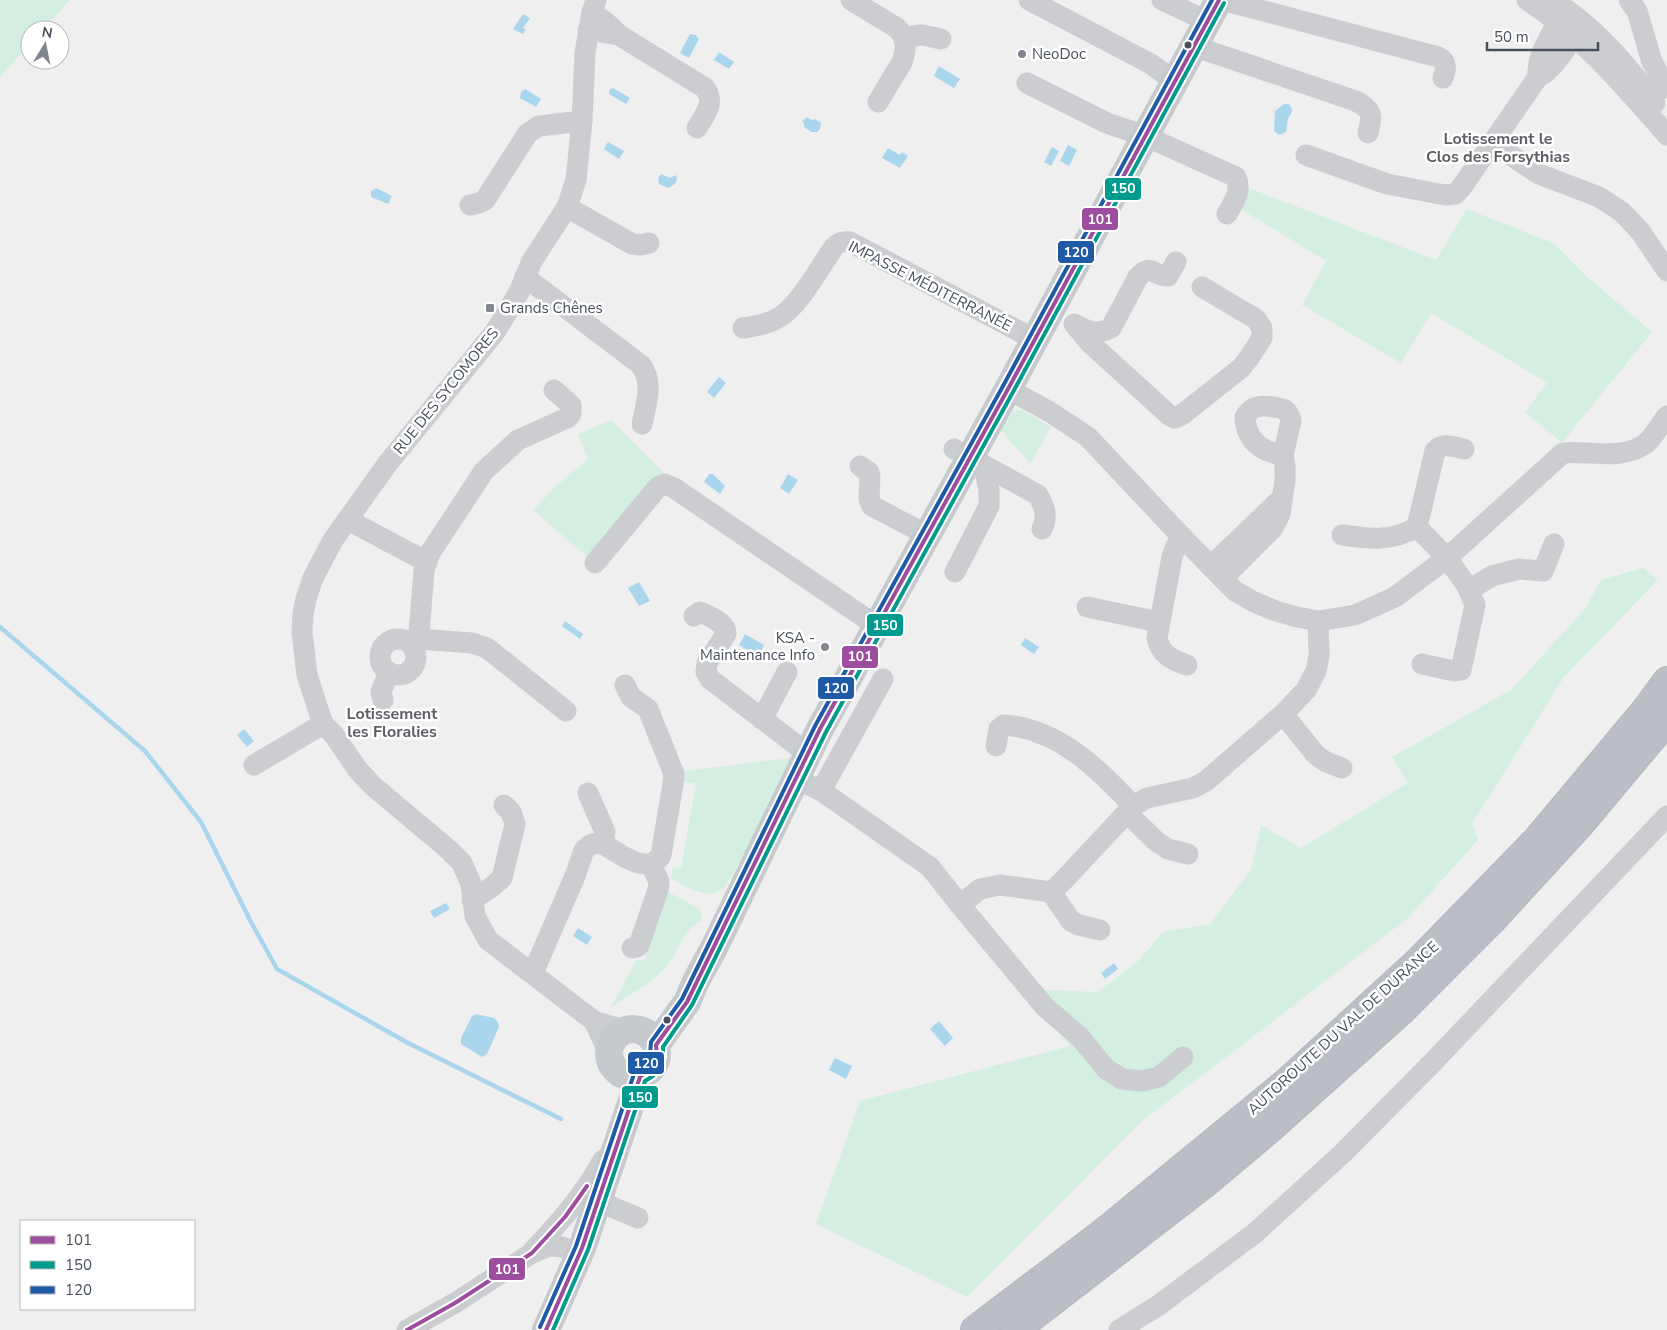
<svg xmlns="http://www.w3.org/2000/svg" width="1667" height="1330" viewBox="0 0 1667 1330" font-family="'Nunito Sans',sans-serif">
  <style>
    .green { fill: #d4efe1 }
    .water { fill: #a9d6ed }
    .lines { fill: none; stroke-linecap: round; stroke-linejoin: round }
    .stream { stroke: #a9d6ed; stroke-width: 4.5 }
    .highway-casing { stroke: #b4b7bf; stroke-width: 30 }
    .minor { stroke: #cbcdd0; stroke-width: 21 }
    .major { stroke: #c6cace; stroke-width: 28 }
    .highway { stroke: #bbbfc5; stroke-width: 28 }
    .bus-1-casing { stroke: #fff; stroke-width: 8 }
    .bus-2-casing { stroke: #fff; stroke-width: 8 }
    .bus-3-casing { stroke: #fff; stroke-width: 8 }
    .bus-1 { stroke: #9c4d9e; stroke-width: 4 }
    .bus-2 { stroke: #009b8f; stroke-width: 4 }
    .bus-3 { stroke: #1f5aa6; stroke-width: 4 }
    .bus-dot { fill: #474f5c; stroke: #fff; stroke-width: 2 }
    .poi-dot { fill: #82878f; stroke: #fff; stroke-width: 2 }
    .labels { text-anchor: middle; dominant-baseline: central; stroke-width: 5; stroke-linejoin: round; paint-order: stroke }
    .poi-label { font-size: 15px; fill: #474f5c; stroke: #fff; text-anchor: start }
    .street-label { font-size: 15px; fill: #474f5c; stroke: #fff }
    .neighbourhood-label { font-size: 16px; font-weight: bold; fill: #5b5e63; stroke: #fff }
    .line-badge { stroke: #fff; stroke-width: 2 }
    .badge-label { font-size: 14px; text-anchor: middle; font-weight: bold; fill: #fff }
  </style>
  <rect width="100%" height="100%" fill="#f0efef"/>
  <!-- green -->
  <g class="green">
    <path d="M0 0H70L43 30H30V44L0 77Z"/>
    <path d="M1246 187 1436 260 1467 209 1555 244 1586 276 1652 332 1562 443 1525 412 1547 383 1431 313 1401 363 1302 305 1326 261 1236 206Z"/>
    <path d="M1022 410 1051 427 1030 464 1001 430 1013 411Z"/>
    <path d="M611 420 669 478 592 561 533 510 554 488 588 459 578 434Z"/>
    <path d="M1643 568 1658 580 1564 677 1472 824 1478 840 1408 918 1141 1122 967 1297 816 1224 860 1101 1070 1046 1023 989 1098 992 1139 960 1163 932 1210 924 1251 870 1261 825 1301 848 1408 783 1392 757 1511 690 1584 610 1601 580Z"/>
    <path d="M792 758 745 853 724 888C708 902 687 887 671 878L673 867 681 868 696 784 684 782V771Z"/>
    <path d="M663 889 699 909 702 915V919C699 923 693 925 690 929 678 943 675 961 659 974 645 988 627 995 611 1008L636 960 641 961 646 958Z"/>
  </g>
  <!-- water -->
  <g class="water">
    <path d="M523 14 530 18 523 28 526 30 523 34 513 29Z"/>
    <path d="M690 34 696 35 699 39 689 58 680 53Z"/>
    <path d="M719 52 734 62 729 69 714 60Z"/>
    <path d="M939 66 960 79 954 88 934 76Z"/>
    <path d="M613 88 630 98 626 104 609 94V90Z"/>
    <path d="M525 89 541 99 536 107 520 98 521 92Z"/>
    <path d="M1284 104H1289C1295 111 1291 113 1288 119 1287 123 1287 128 1286 132L1279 135 1274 131 1275 111Z"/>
    <path d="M807 117 812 120 815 119 821 123 820 129 817 132H812L804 127V123L802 121Z"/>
    <path d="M608 142 624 151 619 159 604 149Z"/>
    <path d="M1068 145 1077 150 1069 166 1060 161Z"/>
    <path d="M1052 147 1059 151 1051 166 1044 162Z"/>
    <path d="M888 148 900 155 902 152 908 156 900 168 882 158Z"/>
    <path d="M661 174 670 178 676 175C679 182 673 186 668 188L659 184 658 178Z"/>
    <path d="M376 188 392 196 388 204 371 197V191Z"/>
    <path d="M719 377 726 383 714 398 707 392Z"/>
    <path d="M709 474H713L725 486 720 494 704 482Z"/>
    <path d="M788 474 798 480 789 494 780 488Z"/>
    <path d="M639 582 650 601 639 606 628 588Z"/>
    <path d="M565 621 583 634 580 639 562 626Z"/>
    <path d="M745 634 764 645 762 650V652L757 656 739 645Z"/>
    <path d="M1025 638 1039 647 1034 654 1021 645Z"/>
    <path d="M244 729 254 741 247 747 237 735Z"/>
    <path d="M446 903 450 909 434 918 430 911Z"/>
    <path d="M578 928 592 937 587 945 573 936Z"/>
    <path d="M1114 963 1118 969 1105 979 1101 973Z"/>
    <path d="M476 1014 494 1018 498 1022 499 1027 487 1054 482 1057 461 1044V1038L472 1016Z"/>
    <path d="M939 1021 953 1038 945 1046 930 1029Z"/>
    <path d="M835 1058 852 1066 846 1079 829 1070Z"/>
  </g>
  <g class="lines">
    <!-- stream -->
    <path class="stream" d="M0 627 145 751 201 822 251 922 277 969 408 1043 561 1119"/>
    <!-- highway casing -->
    <g class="highway-casing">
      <g id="highway">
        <path d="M975 1330 1103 1233 1287 1082 1420 960 1537 840 1645 711 1667 681"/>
        <path d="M1015 1330 1204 1184 1267 1131 1402 1010 1492 920 1581 823 1667 720"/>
      </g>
    </g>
    <!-- minor -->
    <g class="minor">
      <path d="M596 0 592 12 585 53 582 121 576 180 567 207 532 261 519 292 495 332 388 463 333 540 313 578 306 599 303 613 302 632 307 675 323 724 334 735 358 770 373 786 448 849 462 863 471 884 475 916 488 940 594 1021 623 1030"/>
      <path d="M851 0 897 28C907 38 907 49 902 62L878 102"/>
      <path d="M1029 0 1151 64 1174 81"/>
      <path d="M1162 0 1207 21"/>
      <path d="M1222 0 1438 57C1448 62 1446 69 1443 78"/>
      <path d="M1527 0C1582 36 1624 86 1667 135"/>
      <path d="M1547 0C1553 3 1561 6 1567 10 1602 35 1630 69 1655 103"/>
      <path d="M1629 0 1637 11 1652 62 1667 88"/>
      <path d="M588 30 619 35 609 25 592 12"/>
      <path d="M619 35 705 88C716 103 705 114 697 128"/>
      <path d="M904 37 922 35 941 39"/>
      <path d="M1193 46 1356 101C1374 112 1372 114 1368 133"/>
      <path d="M1538 77C1536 54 1554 30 1565 11"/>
      <path d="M1027 83 1107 123 1145 136 1236 177C1242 191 1234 202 1227 214"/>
      <path d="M1492 143 1539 174 1599 197 1622 212 1640 231 1667 271"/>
      <path d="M1306 155 1387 184 1445 195 1455 194 1461 188 1538 77C1556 69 1571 39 1582 23"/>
      <path d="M470 205 479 203 485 200 528 133 539 126 582 121"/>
      <path d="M567 207 632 244 641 245 649 243"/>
      <path d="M525 277 641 365C654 383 646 404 642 424"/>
      <path d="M1074 324C1087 331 1097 336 1111 328L1138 277C1151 262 1154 277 1168 276L1176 262"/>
      <path d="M1075 325 1090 343 1169 415 1175 418 1183 414 1241 368 1249 358 1262 338V328L1256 319 1202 287"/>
      <path d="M743 328C756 326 769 324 780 317 800 304 820 267 834 247 839 242 843 241 850 242L1034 339"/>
      <path d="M1008 389 1050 412 1088 437 1183 538 1235 591 1254 602 1276 611 1297 617 1318 621 1355 615 1395 597 1447 558 1563 453C1590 450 1621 461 1645 444 1653 438 1660 425 1667 416"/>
      <path d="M954 449 1038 495C1045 508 1048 516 1042 529"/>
      <path d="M860 466 869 472 870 476 869 499 872 506 927 535"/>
      <path d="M348 520 427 562"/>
      <path d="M1342 535C1370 539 1391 542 1417 527"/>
      <path d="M1183 538 1176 546 1172 557 1157 638C1160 654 1172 660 1187 665"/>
      <path d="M595 563 658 487 665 484 674 488 877 626"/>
      <path d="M1211 566 1281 499"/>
      <path d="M955 572 989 506V490L984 467"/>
      <path d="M1223 578 1272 529 1280 514 1285 480V466L1283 455 1291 421C1290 417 1289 413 1285 410 1279 407 1263 405 1257 407 1251 408 1248 413 1245 417 1246 440 1261 452 1283 455"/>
      <path d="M1469 590 1492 576 1519 569 1543 571 1554 544"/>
      <path d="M1087 607 1159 622"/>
      <path d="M694 616 700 612 703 613C712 618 726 623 726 634L707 663 706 672 710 679 808 754"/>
      <path d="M418 639 472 643 487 648 566 711"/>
      <circle cx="398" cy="657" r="18"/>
      <path d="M412 645 418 639 419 634 424 570 430 553 484 471 518 440 567 418 571 414V405L554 390"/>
      <path d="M1422 664 1454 671 1461 670 1475 605 1467 586 1447 558 1417 527 1435 451C1443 442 1453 447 1464 449"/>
      <path d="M383 700 381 692 389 672"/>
      <path d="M1283 714 1316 755 1326 762 1342 768"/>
      <path d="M762 719 787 672"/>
      <path d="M996 746 999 729 1004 725C1057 728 1099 769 1133 806"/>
      <path d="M254 765 323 724"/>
      <path d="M796 778 823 792 930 867 960 905 980 889 1000 885 1051 892 1061 883 1133 806 1147 798 1193 788 1206 781 1283 714 1306 690 1316 671 1319 656 1318 621"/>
      <path d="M823 792V787L883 679"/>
      <path d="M588 793 605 832 603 844"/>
      <path d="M1127 813 1157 842 1168 849 1188 854"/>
      <path d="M1051 892 1071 921 1079 925 1100 930"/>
      <path d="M472 900 493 886 502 878 515 824 511 812 504 805"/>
      <path d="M960 905 1045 1007 1080 1037 1106 1069 1122 1079 1142 1081 1159 1077 1183 1057"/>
      <path d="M632 948 637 947 639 945 658 890 659 882 651 864"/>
      <path d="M533 973 575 876 584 850 590 845 596 843 603 844C619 853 647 877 661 855L673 784 674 774 648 709 631 697 625 685"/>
      <path d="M594 1021 608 1051"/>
      <path d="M598 1201 638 1218"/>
      <path d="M532 1252C559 1223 584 1195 603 1160"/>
      <path d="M407 1330 455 1303 532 1253 549 1246 562 1247 580 1253"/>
      <path d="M1119 1330 1159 1305 1255 1233 1343 1153 1434 1061 1667 816"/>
    </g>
    <!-- major -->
    <g class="major">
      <circle cx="633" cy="1053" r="24"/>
      <path d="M656 1045 687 1002 697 979 715 946 820 729 1008 389 1219 0"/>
      <path d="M546 1330 582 1248 640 1077"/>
    </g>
    <!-- highway -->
    <use href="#highway" class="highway"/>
    <!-- bus-1 casing -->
    <g class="bus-1-casing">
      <g id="bus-1">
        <path d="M407 1330 455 1303 532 1253 565 1217 587 1186"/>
        <path d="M546 1330 582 1248 640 1077 648 1071 654 1064 657 1055 656 1045 687 1002 820 729 1008 389 1219 0"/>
      </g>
    </g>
    <!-- bus-2 casing -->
    <g class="bus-2-casing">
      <path id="bus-2" d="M553 1330 588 1250 645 1081 653 1076 659 1067 663 1057V1047L692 1005 826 732 1013 392 1224 3"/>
    </g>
    <!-- bus-3 casing -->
    <g class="bus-3-casing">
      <path id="bus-3" d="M540 1327 576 1246 634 1074 648 1061 650 1055 651 1042 682 999 815 726 1003 386 1212 0"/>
    </g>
    <!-- bus-1 -->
    <use href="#bus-1" class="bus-1"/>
    <!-- bus-2 -->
    <use href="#bus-2" class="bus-2"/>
    <!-- bus-3 -->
    <use href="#bus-3" class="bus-3"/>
  </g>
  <!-- markers -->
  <g class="bus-dot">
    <circle cx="1188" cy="45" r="4.5"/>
    <circle cx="667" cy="1020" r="4.5"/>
  </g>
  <g class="poi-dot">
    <circle cx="1022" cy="54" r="5"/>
    <rect x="485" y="303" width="10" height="10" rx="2.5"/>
    <circle cx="825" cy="647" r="5"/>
  </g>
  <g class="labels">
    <!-- poi labels -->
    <g class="poi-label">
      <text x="1032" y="54">NeoDoc</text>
      <text x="500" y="308">Grands Chênes</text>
      <text x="815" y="638" text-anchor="end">KSA -<tspan x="815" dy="17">Maintenance Info</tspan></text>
    </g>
    <!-- street labels -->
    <g class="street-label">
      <text transform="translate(930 286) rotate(27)">IMPASSE MÉDITERRANÉE</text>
      <text transform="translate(446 391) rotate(-51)">RUE DES SYCOMORES</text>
      <text transform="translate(1343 1028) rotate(-42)">AUTOROUTE DU VAL DE DURANCE</text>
    </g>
    <!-- neighbourhood labels -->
    <g class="neighbourhood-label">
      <text x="1498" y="139">Lotissement le<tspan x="1498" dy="18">Clos des Forsythias</tspan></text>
      <text x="392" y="714">Lotissement<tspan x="392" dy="18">les Floralies</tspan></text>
    </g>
  </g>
  <g class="line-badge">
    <rect x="1104" y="177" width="38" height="24" rx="5" fill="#009b8f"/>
    <rect x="1081" y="207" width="38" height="24" rx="5" fill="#9c4d9e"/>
    <rect x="1057" y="240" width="38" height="24" rx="5" fill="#1f5aa6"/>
    <rect x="866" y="613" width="38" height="24" rx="5" fill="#009b8f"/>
    <rect x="841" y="645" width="38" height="24" rx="5" fill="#9c4d9e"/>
    <rect x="817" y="676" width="38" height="24" rx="5" fill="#1f5aa6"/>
    <rect x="627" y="1051" width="38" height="24" rx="5" fill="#1f5aa6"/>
    <rect x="621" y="1085" width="38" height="24" rx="5" fill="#009b8f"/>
    <rect x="488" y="1257" width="38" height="24" rx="5" fill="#9c4d9e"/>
  </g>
  <g class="badge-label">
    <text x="1123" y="193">150</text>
    <text x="1100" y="224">101</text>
    <text x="1076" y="257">120</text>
    <text x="885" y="630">150</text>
    <text x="860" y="661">101</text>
    <text x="836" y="693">120</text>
    <text x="646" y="1068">120</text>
    <text x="640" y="1102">150</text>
    <text x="507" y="1274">101</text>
  </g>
  <!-- legend -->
  <rect x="20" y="1220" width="175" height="90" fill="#ffffff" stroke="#b5b9be"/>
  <rect x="30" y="1236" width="25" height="8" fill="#9c4d9e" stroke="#b5b9be"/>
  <text x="65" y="1245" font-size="15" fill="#474f5c">101</text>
  <rect x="30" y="1261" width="25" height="8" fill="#009b8f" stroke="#b5b9be"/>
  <text x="65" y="1270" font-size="15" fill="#474f5c">150</text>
  <rect x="30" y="1286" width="25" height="8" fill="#1f5aa6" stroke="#b5b9be"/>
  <text x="65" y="1295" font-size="15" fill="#474f5c">120</text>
  <!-- north arrow -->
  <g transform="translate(45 45) rotate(10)"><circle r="24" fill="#ffffff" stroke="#b5b9be"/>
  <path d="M0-4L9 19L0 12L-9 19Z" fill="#82878f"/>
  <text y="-8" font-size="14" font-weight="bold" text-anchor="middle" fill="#474f5c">N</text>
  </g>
  <!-- scale -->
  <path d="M1487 42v8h111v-8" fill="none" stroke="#474f5c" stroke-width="2.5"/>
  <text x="1494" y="42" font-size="15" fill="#474f5c" stroke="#ffffff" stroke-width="4" paint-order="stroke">50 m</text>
</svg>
